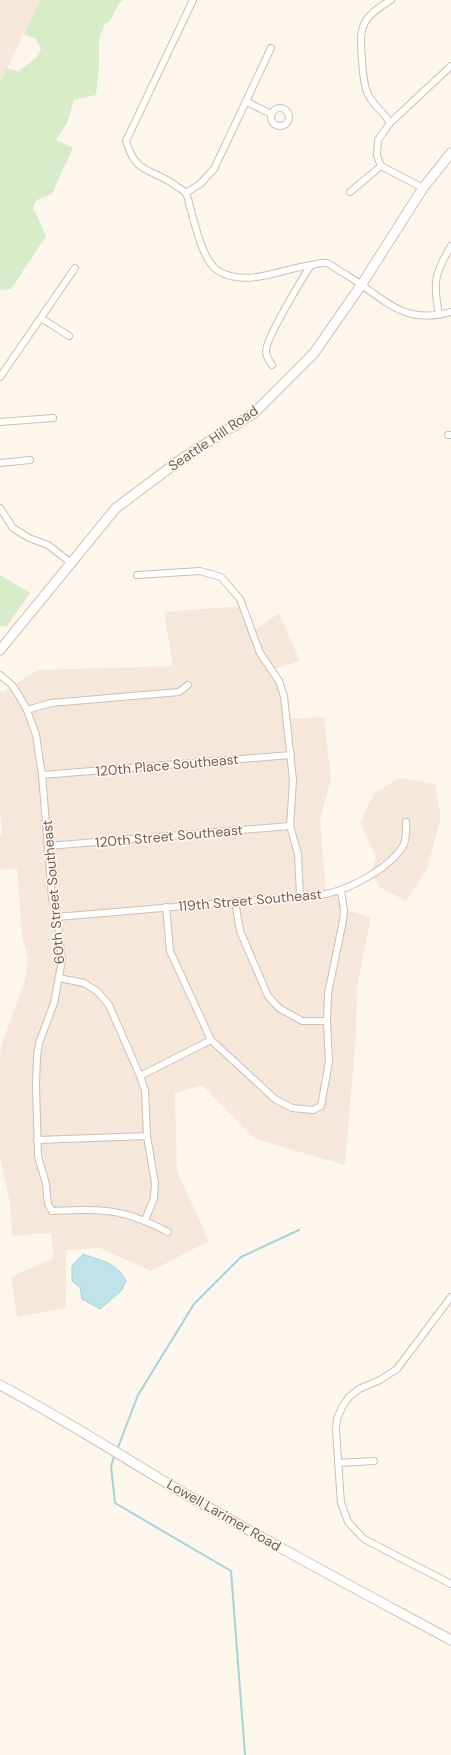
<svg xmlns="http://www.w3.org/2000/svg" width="451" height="1755" viewBox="0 0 451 1755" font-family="'DM Sans',sans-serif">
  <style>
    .residential { fill: #f5e8da }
    .green { fill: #d8ecc9 }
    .water { fill: #bfe3e8; stroke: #a5d3da }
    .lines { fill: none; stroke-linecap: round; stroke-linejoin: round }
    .stream { stroke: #a5d3da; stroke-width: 2 }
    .minor-casing { stroke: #d1beb0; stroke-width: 8 }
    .secondary-casing { stroke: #d6c0b0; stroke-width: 11 }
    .minor { stroke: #fff; stroke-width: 6 }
    .secondary { stroke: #fff; stroke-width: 9 }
    .labels { text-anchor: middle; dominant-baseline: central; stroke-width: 3; stroke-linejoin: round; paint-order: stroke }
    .street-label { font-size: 14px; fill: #7a5c4d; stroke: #fffaf3 }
  </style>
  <rect width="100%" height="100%" fill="#fdf6ec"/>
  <!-- residential -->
  <g class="residential">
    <path d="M0 0H40L0 83Z"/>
    <path d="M242 606 252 632 279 613 300 661 271 670 279 681 286 719 324 717 331 780 320 820 326 894 341 891 344 910 371 917 357 987 356 1036 345 1165 255 1139 202 1085 175 1093 177 1171 209 1241 151 1271 100 1248 66 1250V1308L17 1317 11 1277 54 1258 51 1233 12 1236 10 1202 0 1158V1054L2 1044 25 980 28 959 22 936 17 869 0 870V836H2L0 809V691L3 692 37 670 173 666 164 612Z"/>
    <path d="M399 778 435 784 441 816 427 869 406 901 379 887 371 874 376 857 360 822 374 794Z"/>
  </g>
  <!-- green -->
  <g class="green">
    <path d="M40 0H123L120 2 109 22 105 24 99 39V68L96 95 74 100 67 123 56 140 73 148 52 194 37 200 33 207 46 236 11 289 0 290V83L7 68 19 71 36 58 41 49 36 39 24 34Z"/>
    <path d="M0 575 30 593 7 626H0Z"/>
  </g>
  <!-- water -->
  <path class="water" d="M83 1254C102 1261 116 1262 126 1281L121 1291 100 1309 82 1299 80 1287 72 1281V1266Z"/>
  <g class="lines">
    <!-- stream -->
    <g class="stream">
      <path d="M117 1450 138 1395 194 1304 241 1257 299 1230"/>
      <path d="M115 1454 111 1466 115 1503 231 1571 245 1755"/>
    </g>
    <!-- minor casing -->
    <g class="minor-casing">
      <g id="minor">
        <path d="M193 0 126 141C136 175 151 168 175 185 178 188 183 190 185 192 188 196 189 203 190 207 195 224 202 259 217 270 245 289 283 268 312 265 316 264 323 262 327 263 333 266 339 271 345 274 384 297 401 326 451 312"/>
        <path d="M247 102 271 114"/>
        <circle cx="280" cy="117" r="9"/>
        <path d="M390 123C384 112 371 103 368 94 363 84 363 71 362 60 359 26 361 18 391 0"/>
        <path d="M423 188 381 166 377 156 378 140 390 123 451 66"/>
        <path d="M350 192 381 166"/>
        <path d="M186 193 200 184 214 169 271 48"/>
        <path d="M439 315C433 283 434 274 451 246"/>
        <path d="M41 318 69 336"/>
        <path d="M272 365C269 360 266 357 266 351 266 338 302 279 311 265"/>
        <path d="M0 377 75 268"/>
        <path d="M0 422 53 418"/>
        <path d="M448 435H451"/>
        <path d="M0 463 30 460"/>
        <path d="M0 508 13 528 29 538 48 545 71 563"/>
        <path d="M137 575 200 571 221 577 240 599 260 653 279 681 284 696 293 780 290 826 298 854 300 896"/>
        <path d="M0 675 12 685 18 694 27 710 36 735 42 775 52 897 57 917 62 960 54 1003 39 1043 37 1056 36 1085 38 1156 46 1184 48 1204 52 1211C103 1209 122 1208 168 1232"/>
        <path d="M27 710 51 703 179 692 188 685"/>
        <path d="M42 775 291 755"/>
        <path d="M48 846 290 826"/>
        <path d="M235 901 240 931 268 996 279 1008 302 1021H327"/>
        <path d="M166 907 170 951 211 1040 275 1099 292 1108 313 1110 321 1106 329 1062 327 1021 328 993 343 921 344 910 341 891"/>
        <path d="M57 917 326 894C350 889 390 868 403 846 407 839 406 830 406 822"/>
        <path d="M59 978 84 983 98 992 109 1005 140 1076 145 1091 147 1136 155 1183 154 1198 145 1220"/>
        <path d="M140 1076 211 1040"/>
        <path d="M37 1140 147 1136"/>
        <path d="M451 1297 397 1369 380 1380 359 1389 349 1397 342 1407 337 1419 336 1430 341 1503 348 1522 364 1539 451 1584"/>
        <path d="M338 1463 374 1461"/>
      </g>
    </g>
    <!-- secondary casing -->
    <g class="secondary-casing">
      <g id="secondary">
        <path d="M0 650 116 508 180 460 254 413 314 353 362 284 423 188 451 153"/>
        <path d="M0 1385C62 1418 120 1455 180 1491 269 1543 360 1591 451 1640"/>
      </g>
    </g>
    <!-- minor -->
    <use href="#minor" class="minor"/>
    <!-- secondary -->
    <use href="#secondary" class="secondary"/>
  </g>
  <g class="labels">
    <!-- street labels -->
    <g class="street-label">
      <text transform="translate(213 438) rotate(-34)">Seattle Hill Road</text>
      <text transform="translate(167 765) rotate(-5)">120th Place Southeast</text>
      <text transform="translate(169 836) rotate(-5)">120th Street Southeast</text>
      <text transform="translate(53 892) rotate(-95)">60th Street Southeast</text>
      <text transform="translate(250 900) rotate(-5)">119th Street Southeast</text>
      <text transform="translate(224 1515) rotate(30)">Lowell Larimer Road</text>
    </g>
  </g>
</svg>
